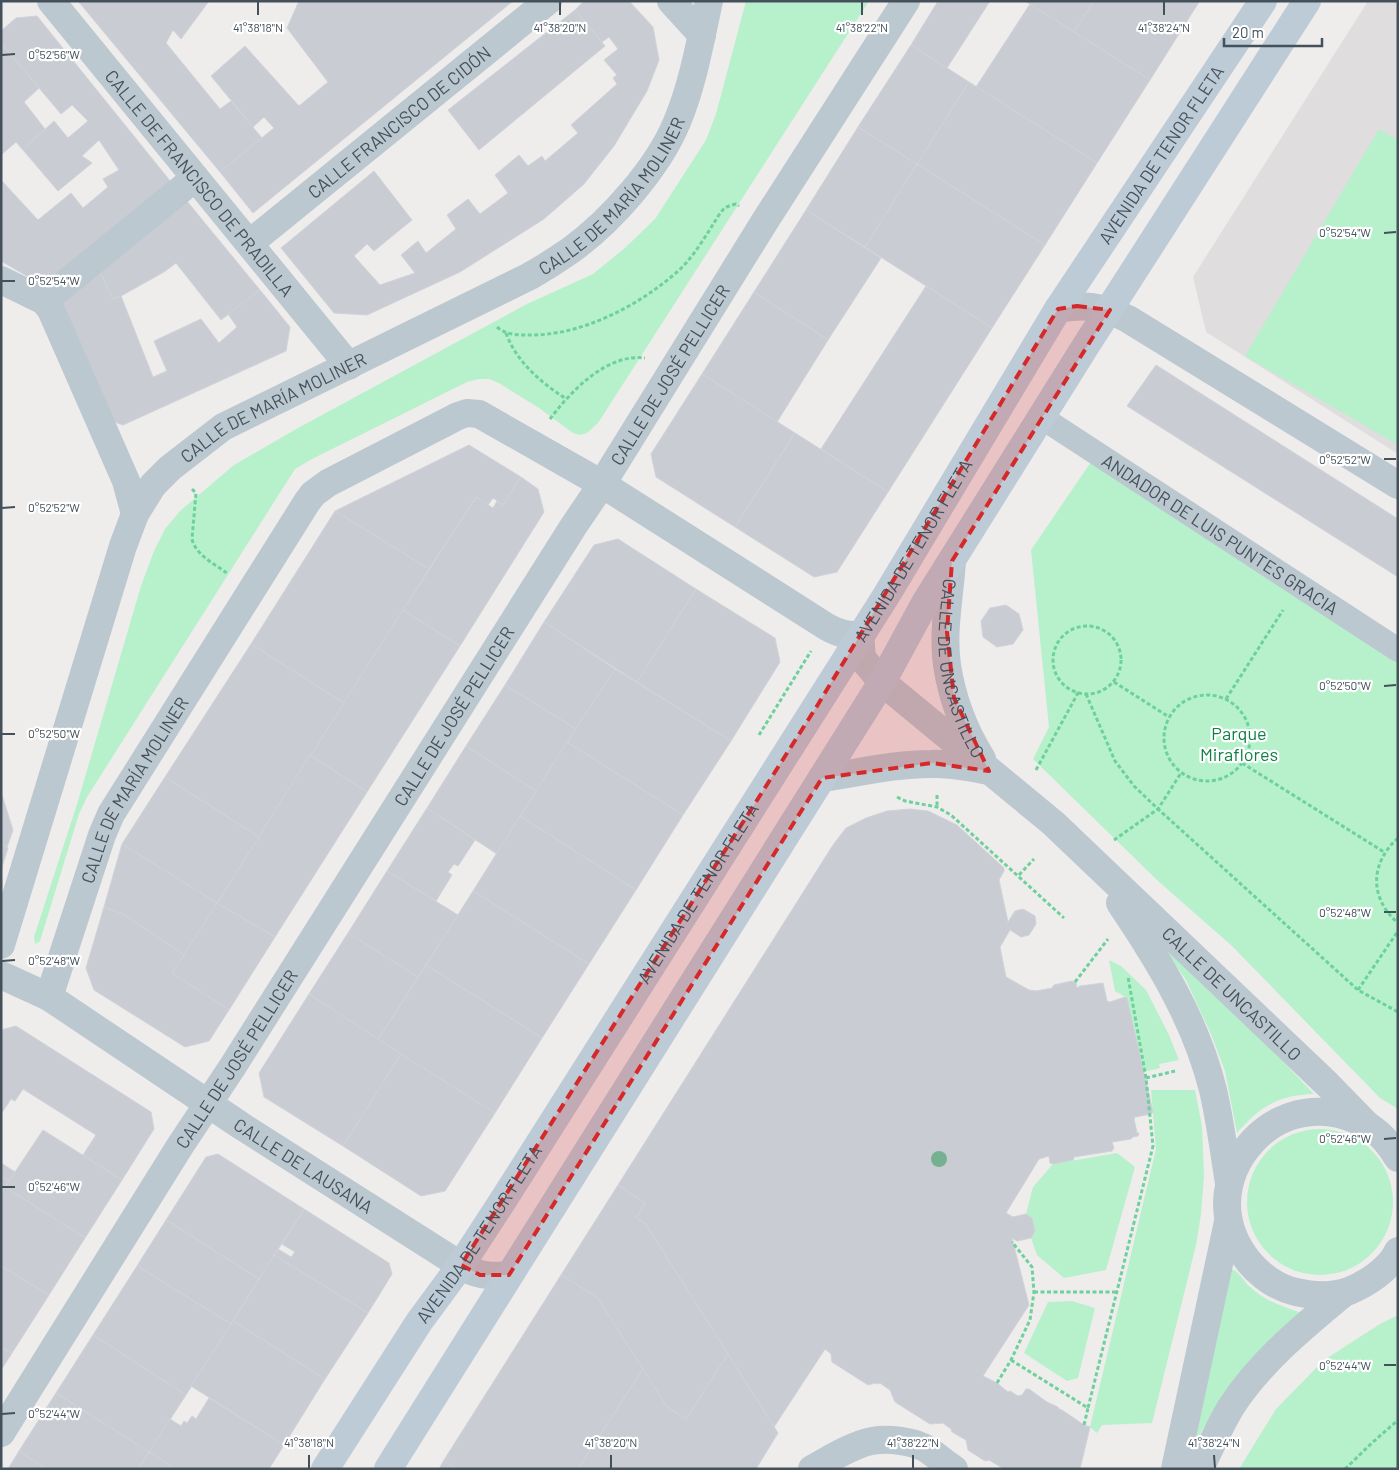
<svg xmlns="http://www.w3.org/2000/svg" width="1399" height="1470" viewBox="0 0 1399 1470" font-family="Barlow,sans-serif">
  <style>
    .education { fill: #e0ddde }
    .green { fill: #b6f1cb }
    .building { fill: #c9ccd2; stroke: #d0d3d9 }
    .lines { fill: none; stroke-linecap: round; stroke-linejoin: round }
    .path { stroke: #6dd19c; stroke-width: 3; stroke-dasharray: 4 2.5; stroke-linecap: butt }
    .pedestrian { stroke: #bcc8d0; stroke-width: 24 }
    .minor { stroke: #bcc8d0; stroke-width: 28 }
    .secondary { stroke: #bdcbd7; stroke-width: 28 }
    .tree { fill: #75b190 }
    .marked { fill: #d62828; fill-opacity: 0.2; stroke: #d62828; stroke-width: 4; stroke-dasharray: 10 6; stroke-linejoin: round }
    .ticks { fill: none; stroke: #44515b; stroke-width: 2 }
    .labels { text-anchor: middle; dominant-baseline: central; stroke-width: 4.5; stroke-linejoin: round; paint-order: stroke }
    .street-label { font-size: 18px; fill: #44515b; stroke: #fff }
    .park-label { font-size: 18px; fill: #118044; stroke: #fff }
    .ticks-label { font-size: 12px; text-anchor: middle; fill: #44515b; stroke: #fff; stroke-width: 4.5; stroke-linejoin: round; paint-order: stroke }
  </style>
  <rect width="100%" height="100%" fill="#efecec"/>
  <!-- education -->
  <path class="education" d="M1368 1H1398V454L1206 332 1193 277Z"/>
  <!-- green -->
  <g class="green">
    <path d="M746 1H869L598 423 587 433 580 435 573 433 539 408 499 383 489 379H479L467 382 312 459 295 469 87 797 79 814 40 941 35 944 34 937 78 801 141 586 154 551 165 529 180 511 234 465 298 428 527 304 593 274 626 247 655 219 706 140 716 114Z"/>
    <path d="M1379 129 1398 140V445L1245 356Z"/>
    <path d="M1091 462 1398 662V1109L1380 1098 1232 946 1157 880 1033 759 1049 727 1031 550Z"/>
    <path d="M1157 938 1269 1047 1314 1094C1279 1095 1260 1106 1237 1133L1225 1071 1211 1034 1186 980Z"/>
    <path d="M1109 960 1121 966 1146 990 1169 1035 1179 1060 1159 1064 1160 1068 1143 1072 1127 998 1115 991Z"/>
    <path d="M1151 1090H1195L1202 1126 1204 1176 1201 1214 1196 1245 1152 1423 1102 1425 1097 1433 1090 1427 1156 1149Z"/>
    <circle cx="1320" cy="1202" r="73"/>
    <path d="M1117 1153 1135 1167 1106 1270 1064 1278 1037 1255 1031 1238 1035 1231 1032 1218 1026 1214 1033 1187 1053 1164Z"/>
    <path d="M1232 1269C1240 1273 1243 1280 1249 1286 1263 1300 1281 1306 1299 1312L1300 1314 1272 1337 1239 1375 1202 1430 1194 1451H1190L1229 1270Z"/>
    <path d="M1072 1301 1095 1308 1078 1378 1067 1381 1024 1353 1048 1302Z"/>
    <path d="M1398 1315V1469H1239L1276 1409 1324 1360 1380 1324Z"/>
  </g>
  <!-- building -->
  <g class="building">
    <path d="M78 1H209L181 39 173 30 166 43 220 109 231 101 262 138 220 172Z"/>
    <path d="M299 1H513L253 213 220 172 274 128 264 117 253 127 211 76 245 46 299 106 328 82 287 28Z"/>
    <path d="M584 1H629L653 27 659 60 647 91 614 146 584 184 544 219 460 272 367 315 334 313 281 248 374 171 412 220 374 251 367 244 354 256 380 285 415 273 401 255 418 241 426 253 456 229 447 215 468 199 480 214 508 193 495 175 519 155 528 166 542 156 545 161 578 133 571 125 617 84 613 78 617 75 604 60 618 49 609 37 602 42 575 10Z"/>
    <path d="M938 1H990L947 68 911 45Z"/>
    <path d="M1025 1H1094L1074 32Z"/>
    <path d="M1094 1H1199V2L1150 80 1074 32Z"/>
    <path d="M1030 4 1150 80 1097 163 976 87Z"/>
    <path d="M575 10 605 46 479 150 448 110Z"/>
    <path d="M37 16 171 182 44 286 1 261V180L38 220 71 193 83 208 108 187 103 179 119 170 99 140 82 156 92 163 58 191 23 150 54 121 68 138 88 121 72 105 61 114 1 43V31L16 18Z"/>
    <path d="M1 43 39 88 24 102 45 129 23 150 16 142 1 155Z"/>
    <path d="M911 45 969 82 917 164 858 127Z"/>
    <path d="M969 82 1097 163 1045 245 917 164Z"/>
    <path d="M858 127 917 164 865 247 806 210Z"/>
    <path d="M917 164 1045 245 992 328 865 247Z"/>
    <path d="M186 200 260 290 221 320 176 263 164 272 121 296 113 299 100 272Z"/>
    <path d="M806 210 881 258 828 340 754 292Z"/>
    <path d="M100 272 113 299 121 296 153 377 167 371 154 341 201 319 219 343 237 327 228 314 260 290 290 327 286 351 123 425 109 420 59 304Z"/>
    <path d="M926 286 992 328 888 492 821 449Z"/>
    <path d="M754 292 828 340 777 422 702 374Z"/>
    <path d="M1156 365 1398 519V577L1127 406Z"/>
    <path d="M702 374 795 433 735 527 656 477 651 454Z"/>
    <path d="M795 433 888 492 837 572 814 577 735 527Z"/>
    <path d="M469 445 521 477 503 505 493 498 488 505 476 497 429 569 335 511Z"/>
    <path d="M521 477 538 489 544 512 460 646 403 610 476 497 493 508 497 501 503 505Z"/>
    <path d="M335 511 429 569 344 703 251 644Z"/>
    <path d="M618 539 696 589 637 682 544 622 594 545Z"/>
    <path d="M696 589 775 638 780 662 731 741 637 682Z"/>
    <path d="M1006 605 1019 614 1023 630 1013 644 997 647 983 637 981 621 990 608Z"/>
    <path d="M403 610 460 646 367 792 310 755Z"/>
    <path d="M544 622 615 669 576 729 505 685Z"/>
    <path d="M251 644 344 703 259 837 165 777Z"/>
    <path d="M615 669 731 741 683 815 567 742Z"/>
    <path d="M505 685 576 729 536 791 466 746Z"/>
    <path d="M567 742 683 815 636 890 520 816Z"/>
    <path d="M466 746 536 791 497 854 427 808Z"/>
    <path d="M310 755 367 792 275 937 217 903Z"/>
    <path d="M165 777 259 837 217 903 122 844Z"/>
    <path d="M1 792 13 830 7 847 1 844Z"/>
    <path d="M427 808 475 840 458 866 454 864 448 872 452 875 436 901 387 871Z"/>
    <path d="M910 809 928 811 957 825 1004 868V871L999 880 1008 922 1015 911 1023 909 1035 916 1036 924 1029 935 1021 937 1010 930 1000 947 1006 977 1029 990 1036 991 1052 988 1054 985 1072 981 1076 983 1077 988 1080 986 1103 983 1107 1001 1110 1002 1125 997 1127 998 1153 1112 1151 1114 1135 1117 1134 1119 1137 1133H1139L1138 1136 1133 1137 1131 1139 1112 1142 1114 1148 1112 1151 1074 1157 1073 1160 1053 1164 1050 1163 1049 1156 1039 1159 1006 1213 1013 1217 1026 1214 1032 1218 1035 1231 1031 1238 1017 1241 1012 1238 1029 1305 983 1376 997 1383 1008 1392 1010 1391 1018 1396 1022 1395 1026 1389H1029L1047 1402 1058 1407 1059 1409 1062 1410 1084 1425 1090 1427 1080 1469H1004L989 1460 985 1461 968 1450 966 1440 952 1432 951 1429 943 1423 930 1424 895 1402 890 1390 880 1383 877 1384 876 1383 868 1385 832 1362 831 1354 825 1349 774 1427 645 1223 636 1218 645 1203 618 1185 833 845 846 828 866 818 887 811Z"/>
    <path d="M520 816 636 890 589 964 473 891Z"/>
    <path d="M1 844 8 848 1 870Z"/>
    <path d="M122 844 217 903 184 955 123 914 104 907Z"/>
    <path d="M387 871 458 915 418 977 348 933Z"/>
    <path d="M473 891 589 964 542 1038 426 965Z"/>
    <path d="M217 903 275 937 229 1010 172 973Z"/>
    <path d="M104 907 123 914 184 955 172 973 229 1010 209 1041 185 1047 94 990 86 968Z"/>
    <path d="M348 933 418 977 378 1040 309 994Z"/>
    <path d="M426 965 542 1038 495 1113 378 1040Z"/>
    <path d="M309 994 401 1054 343 1146 264 1097 259 1073Z"/>
    <path d="M16 1026 151 1112 154 1129 122 1180 83 1155 96 1135 23 1089 15 1101 11 1099 1 1114V1030Z"/>
    <path d="M401 1054 495 1113 445 1191 421 1196 343 1146Z"/>
    <path d="M43 1130 122 1180 85 1238 5 1187Z"/>
    <path d="M218 1154 304 1209 259 1279 166 1220 206 1157Z"/>
    <path d="M1 1163 15 1172 9 1181 1 1177Z"/>
    <path d="M1 1177 9 1181 1 1193Z"/>
    <path d="M618 1185 645 1203 636 1218 645 1223 728 1354 686 1419 667 1407 597 1297 561 1275Z"/>
    <path d="M5 1187 85 1238 49 1295 1 1266V1193Z"/>
    <path d="M304 1209 389 1263 392 1274 368 1313 274 1255 278 1249 291 1257 295 1252 282 1244Z"/>
    <path d="M166 1220 259 1279 231 1324 137 1266Z"/>
    <path d="M274 1255 368 1313 325 1379 233 1321Z"/>
    <path d="M1 1266 49 1295 12 1353 1 1347Z"/>
    <path d="M137 1266 231 1324 186 1395 93 1335Z"/>
    <path d="M561 1275 597 1297 643 1369 578 1469H456L444 1460Z"/>
    <path d="M233 1321 325 1379 284 1445 191 1386Z"/>
    <path d="M93 1335 186 1395 149 1452 56 1393Z"/>
    <path d="M1 1347 12 1353 1 1370Z"/>
    <path d="M728 1354 778 1433 756 1469H578L643 1369 667 1407 686 1419Z"/>
    <path d="M56 1393 149 1452 138 1469H46L19 1451Z"/>
    <path d="M209 1398 284 1445 269 1469H174L149 1452 170 1419 181 1426 184 1421 187 1423 192 1416 196 1419Z"/>
    <path d="M19 1451 46 1469H8Z"/>
    <path d="M149 1452 168 1464 174 1469H138Z"/>
    <path d="M444 1460 456 1469H439Z"/>
  </g>
  <g class="lines">
    <!-- path -->
    <g class="path">
      <path d="M497 327C505 334 515 335 525 335 579 337 637 307 677 272 692 259 703 240 714 223 717 218 721 211 725 208 728 206 732 205 736 204L739 206"/>
      <path d="M506 333C516 361 540 382 565 398"/>
      <path d="M550 419C571 391 607 353 645 358"/>
      <path d="M192 489 196 493 192 539C195 554 214 564 227 573"/>
      <circle cx="1087" cy="660" r="34"/>
      <path d="M1114 682 1169 717"/>
      <path d="M1086 694 1115 761 1134 786 1158 809 1358 990 1398 1012"/>
      <circle cx="1207" cy="738" r="43"/>
      <path d="M1226 699 1283 610"/>
      <path d="M759 735 811 651"/>
      <path d="M1242 763 1384 852"/>
      <path d="M1036 770 1079 691"/>
      <path d="M937 795V807"/>
      <path d="M897 797 905 801 937 807 951 815 1064 918"/>
      <path d="M1398 838C1370 863 1369 898 1398 923"/>
      <path d="M1114 840 1158 809 1181 773"/>
      <path d="M1019 875 1034 859"/>
      <path d="M1075 982 1108 939"/>
      <path d="M1358 990 1398 931"/>
      <path d="M1146 1078 1175 1071"/>
      <path d="M1034 1292H1117"/>
      <path d="M1011 1360 1088 1408 1153 1146 1146 1078 1128 977"/>
      <path d="M997 1383 1011 1360 1030 1320 1034 1292 1032 1267 1012 1242"/>
      <path d="M1084 1425 1088 1408"/>
      <path d="M1345 1469 1373 1442 1398 1420"/>
    </g>
    <!-- pedestrian -->
    <path class="pedestrian" id="s1" d="M1041 417 1398 650"/>
    <!-- minor -->
    <g class="minor">
      <path id="s2" d="M51 1 349 366"/>
      <path d="M671 1 702 35"/>
      <path id="s3" d="M250 243 548 1"/>
      <path d="M1 280 44 301 51 310 126 481 135 514"/>
      <path d="M44 301 195 178"/>
      <path d="M1058 309C1087 304 1102 306 1128 319L1398 485"/>
      <path id="s4" d="M952 561C950 594 942 631 947 665 952 698 964 730 982 759"/>
      <path d="M822 778C858 773 894 764 931 764 950 763 970 767 989 771"/>
      <path d="M1120 903C1159 961 1196 1021 1213 1090 1220 1120 1224 1152 1229 1183"/>
      <path id="s5" d="M1 945 123 546 135 514 153 485 170 468 223 427 530 276C544 268 558 259 571 250 611 221 658 168 677 122 693 84 700 42 709 1"/>
      <path id="s6" d="M1 975 49 997 243 1127 468 1270C482 1276 494 1277 509 1275"/>
      <path id="s7" d="M49 997 102 835 111 814 307 502 313 494 328 483 458 416 467 413 479 414 602 484 827 627C838 633 847 636 860 635L862 658 882 682 1053 823 1327 1084 1369 1127"/>
      <path d="M1398 1158C1392 1149 1387 1141 1379 1134 1362 1119 1335 1110 1312 1112 1266 1115 1228 1157 1227 1203 1227 1225 1236 1246 1249 1262 1262 1277 1278 1288 1296 1292 1313 1296 1332 1297 1349 1291 1366 1284 1390 1269 1398 1251"/>
      <path id="s8" d="M1 1433 180 1146 233 1066 573 527 602 484 765 221 906 1"/>
      <path d="M812 1469C828 1460 854 1444 872 1441 888 1438 911 1441 925 1448 935 1454 944 1463 954 1469"/>
      <path d="M1175 1469 1228 1222"/>
      <path d="M1200 1469C1210 1448 1219 1427 1231 1407 1260 1362 1303 1327 1344 1293"/>
    </g>
    <!-- secondary -->
    <g class="secondary">
      <path id="s9" d="M325 1469 419 1322 461 1265 502 1202 886 596 1058 309 1263 1"/>
      <path d="M388 1469 882 682 925 603 1085 347 1307 1"/>
    </g>
  </g>
  <!-- trees -->
  <circle class="tree" cx="939" cy="1159" r="8"/>
  <!-- marked area -->
  <path class="marked" d="M1077 306 1110 310 952 561 947 632 954 698 989 771 932 763 822 778 509 1275H480L461 1265 817 706 1058 309Z"/>
  <!-- ticks -->
  <path class="ticks" d="M258 2V15M560 2V15M862 2V15M1164 2V15M2 55 15 54M1384 233 1396 232M2 281H15M1384 459H1396M2 508 15 507M1384 686 1396 685M2 734H15M1384 912H1396M2 961 15 960M1384 1139 1396 1138M2 1187H15M1384 1365H1396M2 1414 15 1413M309 1455V1468M611 1455V1468M913 1455V1468M1214 1455 1215 1468"/>
  <g class="labels">
    <!-- street labels -->
    <g class="street-label">
      <text stroke="none"><textPath href="#s3" startOffset="192">CALLE FRANCISCO DE CIDÓN</textPath></text>
      <text stroke="none"><textPath href="#s9" startOffset="1558">AVENIDA DE TENOR FLETA</textPath></text>
      <text stroke="none"><textPath href="#s2" startOffset="235">CALLE DE FRANCISCO DE PRADILLA</textPath></text>
      <text stroke="none"><textPath href="#s5" startOffset="1035">CALLE DE MARÍA MOLINER</textPath></text>
      <text stroke="none"><textPath href="#s8" startOffset="1252">CALLE DE JOSÉ PELLICER</textPath></text>
      <text stroke="none"><textPath href="#s5" startOffset="630">CALLE DE MARÍA MOLINER</textPath></text>
      <text stroke="none"><textPath href="#s1" startOffset="214">ANDADOR DE LUIS PUNTES GRACIA</textPath></text>
      <text stroke="none"><textPath href="#s9" startOffset="1091">AVENIDA DE TENOR FLETA</textPath></text>
      <text stroke="none"><textPath href="#s4" startOffset="110">CALLE DE UNCASTILLO</textPath></text>
      <text stroke="none"><textPath href="#s8" startOffset="848">CALLE DE JOSÉ PELLICER</textPath></text>
      <text stroke="none"><textPath href="#s7" startOffset="225">CALLE DE MARÍA MOLINER</textPath></text>
      <text stroke="none"><textPath href="#s9" startOffset="686">AVENIDA DE TENOR FLETA</textPath></text>
      <text stroke="none"><textPath href="#s7" startOffset="1724">CALLE DE UNCASTILLO</textPath></text>
      <text stroke="none"><textPath href="#s8" startOffset="442">CALLE DE JOSÉ PELLICER</textPath></text>
      <text stroke="none"><textPath href="#s6" startOffset="358">CALLE DE LAUSANA</textPath></text>
      <text stroke="none"><textPath href="#s9" startOffset="281">AVENIDA DE TENOR FLETA</textPath></text>
    </g>
    <!-- park labels -->
    <g class="park-label">
      <text x="1239" y="733">Parque<tspan x="1239" dy="21">Miraflores</tspan></text>
    </g>
  </g>
  <g class="ticks-label">
    <text x="258" y="32">41°38'18"N</text>
    <text x="560" y="32">41°38'20"N</text>
    <text x="862" y="32">41°38'22"N</text>
    <text x="1164" y="32">41°38'24"N</text>
    <text x="54" y="59">0°52'56"W</text>
    <text x="1345" y="237">0°52'54"W</text>
    <text x="54" y="285">0°52'54"W</text>
    <text x="1345" y="464">0°52'52"W</text>
    <text x="54" y="512">0°52'52"W</text>
    <text x="1345" y="690">0°52'50"W</text>
    <text x="54" y="738">0°52'50"W</text>
    <text x="1345" y="917">0°52'48"W</text>
    <text x="54" y="965">0°52'48"W</text>
    <text x="1345" y="1143">0°52'46"W</text>
    <text x="54" y="1191">0°52'46"W</text>
    <text x="1345" y="1370">0°52'44"W</text>
    <text x="54" y="1418">0°52'44"W</text>
    <text x="309" y="1447">41°38'18"N</text>
    <text x="611" y="1447">41°38'20"N</text>
    <text x="913" y="1447">41°38'22"N</text>
    <text x="1214" y="1447">41°38'24"N</text>
  </g>
  <!-- border -->
  <rect width="1399" height="1470" fill="none" stroke="#44515b" stroke-width="5"/>
  <!-- scale -->
  <path d="M1224 38v8h98v-8" fill="none" stroke="#44515b" stroke-width="2.5"/>
  <text x="1232" y="38" font-size="15" fill="#44515b" stroke="#ffffff" stroke-width="4" paint-order="stroke">20 m</text>
</svg>
